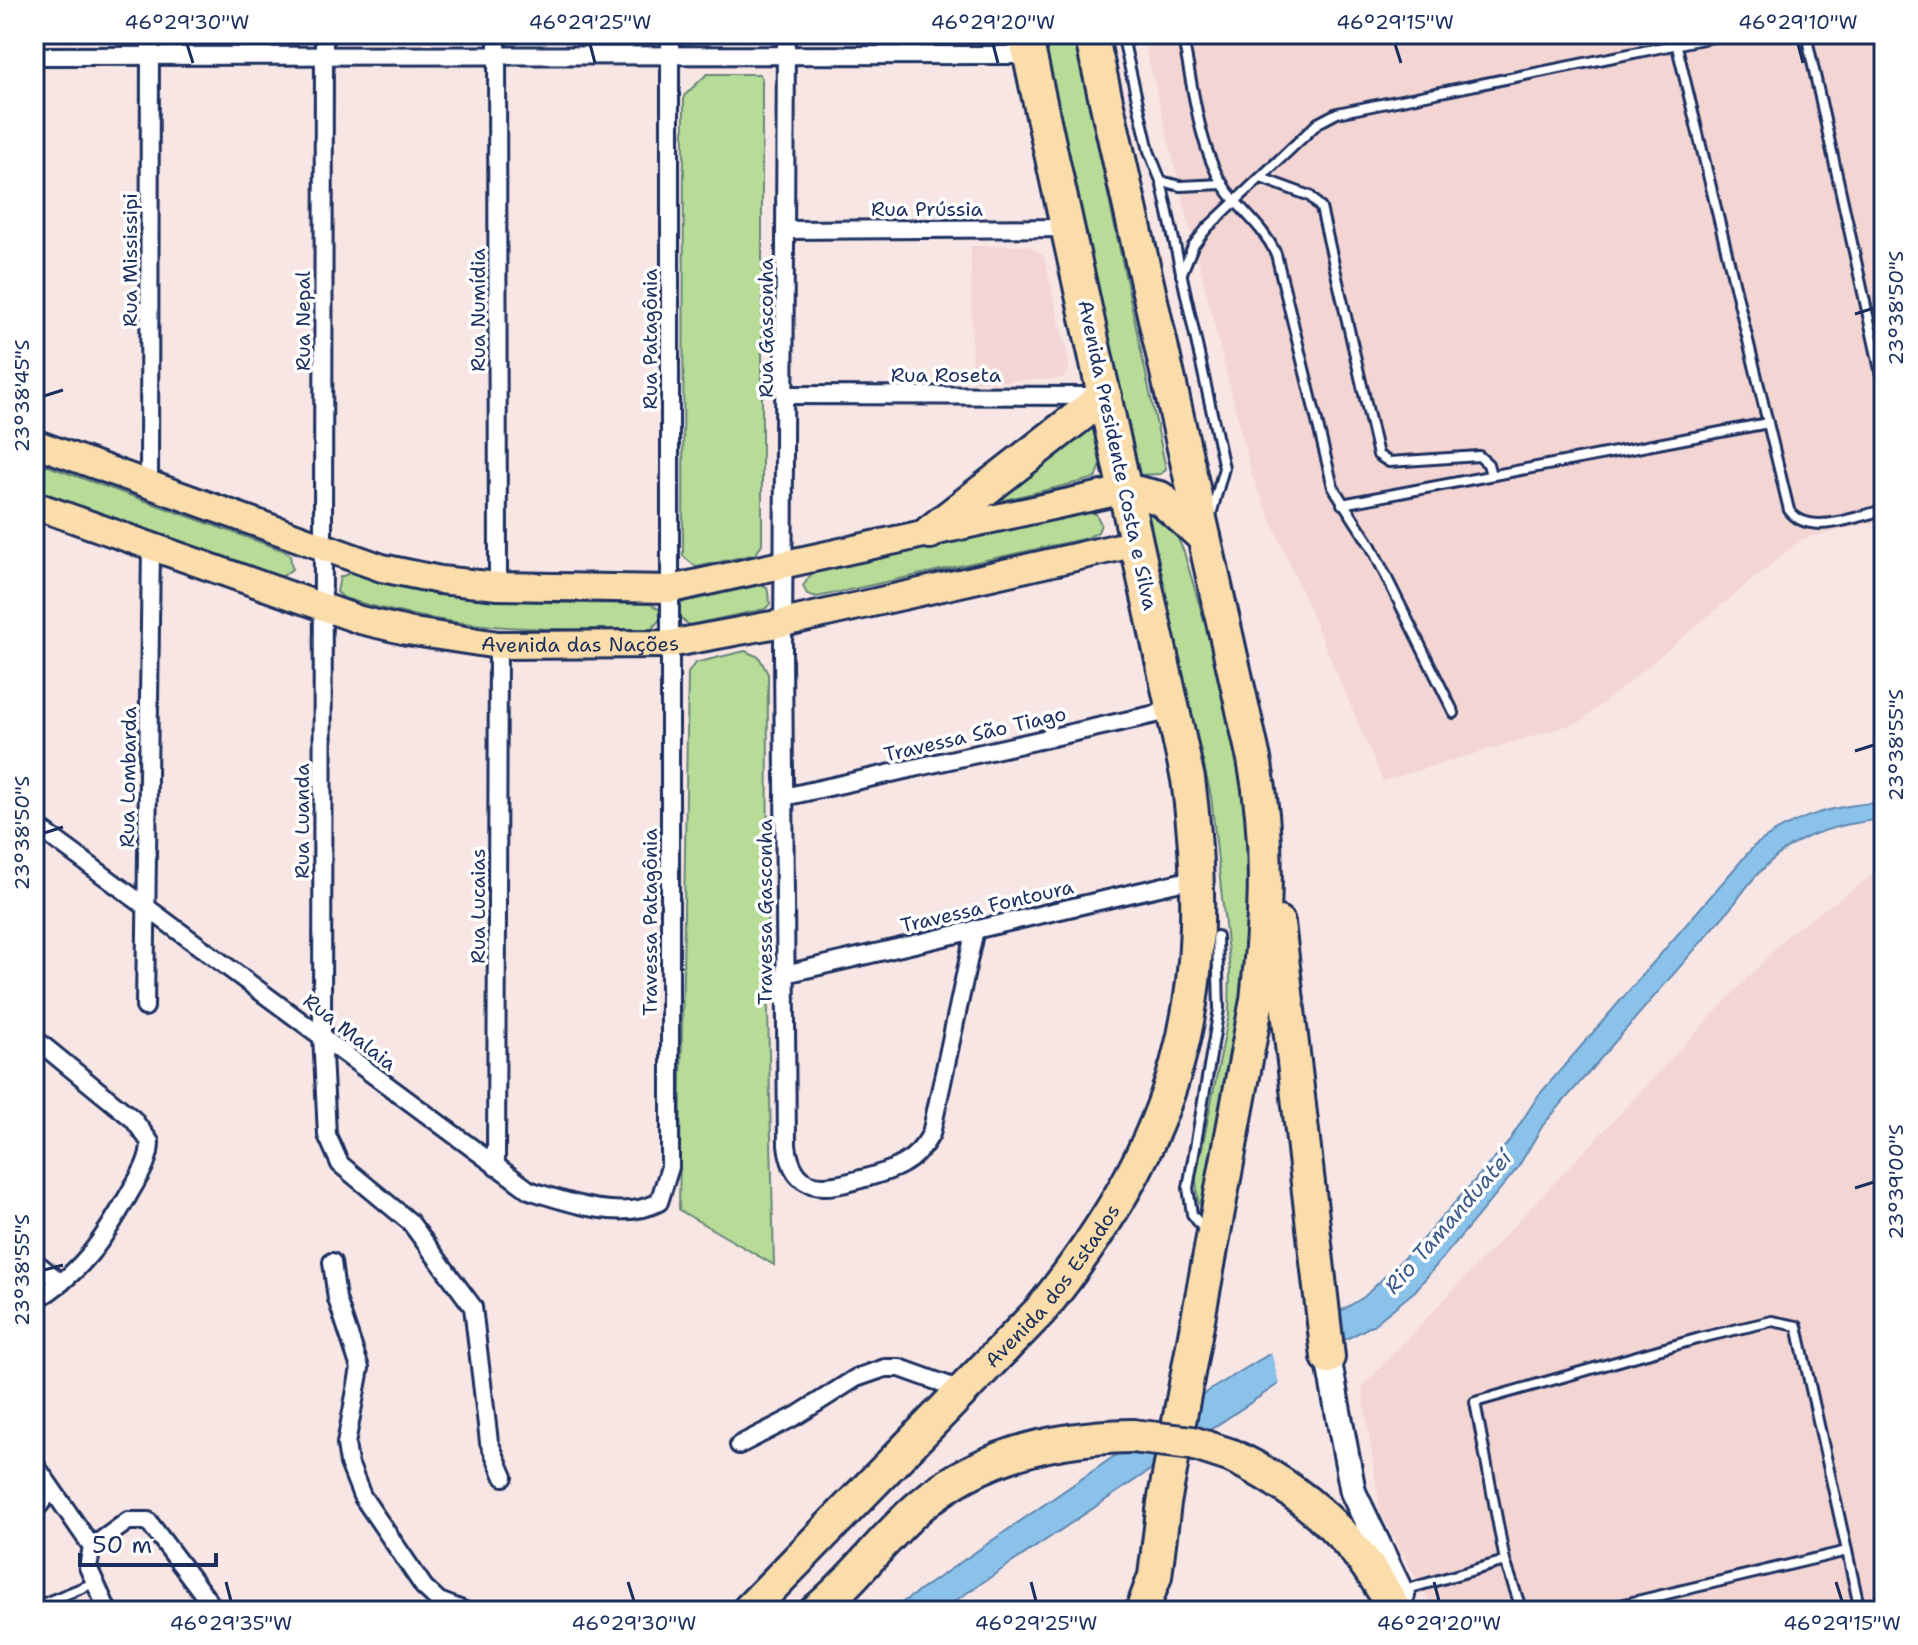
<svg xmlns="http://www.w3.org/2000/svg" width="1918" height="1645" viewBox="0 0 1918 1645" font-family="'Shantell Sans',sans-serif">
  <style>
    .built { fill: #f3d5d3 }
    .green { fill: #b6dc97; stroke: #68867a; stroke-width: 2 }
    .water { fill: #8bc2e9; stroke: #5e87b1; stroke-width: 2 }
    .pier { fill: #f8e6e5 }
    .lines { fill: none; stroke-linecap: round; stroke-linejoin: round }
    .lane-casing { stroke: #1b2f5e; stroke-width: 14 }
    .street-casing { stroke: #1b2f5e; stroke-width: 22 }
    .secondary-casing { stroke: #1b2f5e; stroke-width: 30 }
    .primary-casing { stroke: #1b2f5e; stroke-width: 32 }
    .highway-casing { stroke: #1b2f5e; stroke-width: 38 }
    .lane { stroke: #fff; stroke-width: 8 }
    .street { stroke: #fff; stroke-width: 16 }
    .secondary { stroke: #fff; stroke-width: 24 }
    .primary { stroke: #fbddab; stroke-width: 26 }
    .highway { stroke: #fbddab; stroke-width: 32 }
    .highway-bridge-casing { stroke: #1b2f5e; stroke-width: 38; stroke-linecap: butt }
    .highway-bridge { stroke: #fbddab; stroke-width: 32 }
    .ticks { fill: none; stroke: #1b2f5e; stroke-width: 3 }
    .labels { text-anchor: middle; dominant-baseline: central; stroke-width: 7; stroke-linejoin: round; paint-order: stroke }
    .street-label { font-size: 20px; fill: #1b2f5e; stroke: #fff }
    .water-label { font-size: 22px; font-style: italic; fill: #3d5b88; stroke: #fff }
    .neatline { fill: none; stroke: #1b2f5e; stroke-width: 3 }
    .ticks-label { font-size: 20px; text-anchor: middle; fill: #1b2f5e }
  </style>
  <rect width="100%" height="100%" fill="#f8e6e5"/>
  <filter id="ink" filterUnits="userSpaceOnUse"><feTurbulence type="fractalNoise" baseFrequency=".0125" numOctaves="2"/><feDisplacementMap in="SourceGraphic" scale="16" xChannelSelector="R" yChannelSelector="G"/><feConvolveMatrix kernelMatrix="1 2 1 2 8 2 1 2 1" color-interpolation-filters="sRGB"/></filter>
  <g filter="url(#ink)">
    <!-- built -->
    <g class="built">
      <path d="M1142 34H1884V520L1802 539 1580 722 1383 781 1252 476Z"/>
      <path d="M971 246H1029L1044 256 1069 362V369L1062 379 972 382Z"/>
      <path d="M1884 867V1611H1434L1380 1511 1362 1387 1789 934Z"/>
    </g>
    <!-- green -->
    <g class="green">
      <path d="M1039 34H1074L1166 469 1161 474 1137 475Z"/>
      <path d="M707 74H759L762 78V544L756 554 696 567 683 556 684 96Z"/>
      <path d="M1092 423 1101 465 1096 478 1004 500 1000 498Z"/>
      <path d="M34 461 282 550 290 555 292 569 283 576H273L34 489Z"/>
      <path d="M1084 511 1096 514 1101 524 1098 532 1087 538 817 597 807 594 803 586 812 573Z"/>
      <path d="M1144 511H1153L1175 532 1184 552C1209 641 1248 751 1252 843 1257 968 1228 1089 1203 1211L1198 1201 1196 1178 1229 1014 1230 971 1211 796Z"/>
      <path d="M350 573C449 604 547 603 650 604L659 609 661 618 652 629C541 630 451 631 344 598L337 592 340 577Z"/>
      <path d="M759 584 767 587 770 604 765 609 689 625 679 617 680 605 685 601Z"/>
      <path d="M745 651 759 657 768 674 767 970 774 1265 679 1210 688 673 695 663Z"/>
    </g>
    <!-- water -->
    <path class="water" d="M1884 802V819C1815 826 1775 844 1735 903L1543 1125 1517 1169 1415 1291 1373 1325 1341 1342 940 1611H890L1213 1388 1364 1297 1421 1241 1507 1144 1538 1096 1754 846C1795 816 1834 805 1884 802Z"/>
    <!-- pier -->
    <path class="pier" d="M1333 1310 1338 1349 1280 1387 1270 1348Z"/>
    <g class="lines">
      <!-- lane casing -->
      <g class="lane-casing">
        <g id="lane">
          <path d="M1122 34 1149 151 1161 181 1224 468 1211 515"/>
          <path d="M1182 34C1192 79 1198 146 1223 185 1240 211 1262 224 1276 254L1333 487 1371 546 1454 713"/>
          <path d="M1674 34 1789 510C1809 538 1856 516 1884 510"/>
          <path d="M1806 34 1884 388"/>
          <path d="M1261 178 1310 196 1321 208 1378 455 1389 462 1479 456 1488 464 1491 475"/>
          <path d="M1161 181 1180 186 1223 184"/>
          <path d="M1181 275 1193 246 1207 228 1318 123 1337 113 1728 34"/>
          <path d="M1342 504 1768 423"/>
          <path d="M1205 1231 1192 1214 1188 1188 1219 1009 1217 936"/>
          <path d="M34 1539 39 1512 54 1493"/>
          <path d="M1847 1551 1860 1611"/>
          <path d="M1505 1561 1475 1402 1700 1338 1772 1321 1797 1326 1847 1551 1595 1611"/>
          <path d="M1404 1590 1505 1561 1522 1611"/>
          <path d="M37 1606 94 1583"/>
        </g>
      </g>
      <!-- street casing -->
      <g class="street-casing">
        <g id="street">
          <path d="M324 34 322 1034 327 1135 340 1164 410 1222 473 1307 489 1442 504 1477"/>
          <path d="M497 34 498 586"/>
          <path d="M786 34 783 654 787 1145C793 1194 824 1190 861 1179 892 1171 915 1164 931 1134L975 929"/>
          <path d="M34 56 1029 55"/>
          <path d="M787 230 1068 228"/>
          <path d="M786 395 1101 396"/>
          <path d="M149 485 150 34"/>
          <path d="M784 797 1174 710"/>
          <path d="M34 824 529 1190C566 1202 622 1222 659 1202L670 1167V34"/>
          <path d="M785 974 1198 878"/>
          <path d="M145 1007 151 548"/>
          <path d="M34 1038 133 1119 150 1142C150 1162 138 1178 129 1194 104 1239 80 1275 34 1301"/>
          <path d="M496 1167 498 645"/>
          <path d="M34 1261 61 1283"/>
          <path d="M332 1262 337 1299 360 1368 346 1444 349 1463 362 1496 424 1587 439 1601 465 1611"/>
          <path d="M739 1445 796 1416 856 1378 885 1368H900L964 1391"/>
          <path d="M34 1463 92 1547"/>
          <path d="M92 1547 128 1521H148L216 1611"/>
          <path d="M92 1547 88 1567 108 1611"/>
        </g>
      </g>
      <!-- secondary casing -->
      <g class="secondary-casing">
        <path id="secondary" d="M1328 1357 1353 1492 1402 1595"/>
      </g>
      <!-- primary casing -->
      <g class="primary-casing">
        <g id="primary">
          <path d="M34 443 382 568 440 580 498 586 671 589 1125 490"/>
          <path id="s1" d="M34 505 360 620 407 631 498 645 669 644 783 623 1137 543"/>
        </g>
      </g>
      <!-- highway casing -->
      <g class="highway-casing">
        <g id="highway">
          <path d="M1091 34 1254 759C1270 840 1266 918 1257 1000L1164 1503 1155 1576 1142 1611"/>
          <path d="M1125 490 1160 498 1204 537"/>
          <path d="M930 532 1105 396"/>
          <path d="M1278 923 1328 1357"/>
          <path d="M1232 1456C1303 1490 1359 1540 1395 1611"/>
          <path id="s2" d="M748 1611 1040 1311C1180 1137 1217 1000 1188 779L1025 34"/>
          <path d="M816 1611C854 1580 883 1538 920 1506 980 1455 1056 1437 1132 1436"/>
        </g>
      </g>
      <!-- lane -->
      <use href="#lane" class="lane"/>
      <!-- street -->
      <use href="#street" class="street"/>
      <!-- secondary -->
      <use href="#secondary" class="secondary"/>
      <!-- primary -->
      <use href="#primary" class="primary"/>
      <!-- highway -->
      <use href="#highway" class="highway"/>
      <!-- highway-bridge casing -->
      <g class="highway-bridge-casing">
        <path id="highway-bridge" d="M1132 1436 1192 1443 1232 1456"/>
      </g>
      <!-- highway-bridge -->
      <use href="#highway-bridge" class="highway-bridge"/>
    </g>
  </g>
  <!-- ticks -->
  <path class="ticks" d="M187 44 193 63M590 44 595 63M993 44 998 63M1395 44 1401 63M1798 44 1803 63M1855 314 1874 308M44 396 63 390M1855 751 1874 745M44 833 63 827M1855 1188 1874 1182M44 1270 63 1265M226 1582 231 1601M628 1582 634 1601M1031 1582 1036 1601M1434 1582 1439 1601M1836 1582 1842 1601"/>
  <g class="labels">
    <!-- street labels -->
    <g class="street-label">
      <text x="927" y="209">Rua Prússia</text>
      <text transform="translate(130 260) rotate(-90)">Rua Mississipi</text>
      <text transform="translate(478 310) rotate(-90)">Rua Numídia</text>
      <text transform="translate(303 321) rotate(-90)">Rua Nepal</text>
      <text transform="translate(766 328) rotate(-90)">Rua Gasconha</text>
      <text transform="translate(650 339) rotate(-90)">Rua Patagônia</text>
      <text x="946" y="375">Rua Roseta</text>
      <text transform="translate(1118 455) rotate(78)">Avenida Presidente Costa e Silva</text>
      <text stroke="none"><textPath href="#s1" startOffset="568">Avenida das Nações</textPath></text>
      <text transform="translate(975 734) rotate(-13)">Travessa São Tiago</text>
      <text transform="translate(128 777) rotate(-89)">Rua Lombarda</text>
      <text transform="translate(302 821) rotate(-90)">Rua Luanda</text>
      <text transform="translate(478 906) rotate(-90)">Rua Lucaias</text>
      <text transform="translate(987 906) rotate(-13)">Travessa Fontoura</text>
      <text transform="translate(765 912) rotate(-90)">Travessa Gasconha</text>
      <text transform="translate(650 922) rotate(-90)">Travessa Patagônia</text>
      <text transform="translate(350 1032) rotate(38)">Rua Malaia</text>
      <text stroke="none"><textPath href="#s2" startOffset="446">Avenida dos Estados</textPath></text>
    </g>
    <!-- water labels -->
    <g class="water-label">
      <text transform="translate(1448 1222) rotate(-49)">Rio Tamanduateí</text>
    </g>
  </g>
  <!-- margin -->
  <rect width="1918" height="1645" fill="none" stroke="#fff" stroke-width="88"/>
  <!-- scale -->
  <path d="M80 1553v12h136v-12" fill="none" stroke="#1b2f5e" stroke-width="4"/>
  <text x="92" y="1553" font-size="24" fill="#1b2f5e" stroke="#ffffff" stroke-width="6" paint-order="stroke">50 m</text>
  <rect x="44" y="44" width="1830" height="1557" class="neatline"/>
  <g class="ticks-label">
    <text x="187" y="29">46°29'30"W</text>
    <text x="590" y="29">46°29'25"W</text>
    <text x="993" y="29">46°29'20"W</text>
    <text x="1395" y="29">46°29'15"W</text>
    <text x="1798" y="29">46°29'10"W</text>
    <text transform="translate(1896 308) rotate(-90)" y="7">23°38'50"S</text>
    <text transform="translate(22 396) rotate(-90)" y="7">23°38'45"S</text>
    <text transform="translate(1896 745) rotate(-90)" y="7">23°38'55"S</text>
    <text transform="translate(22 833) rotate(-90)" y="7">23°38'50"S</text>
    <text transform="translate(1896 1182) rotate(-90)" y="7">23°39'00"S</text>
    <text transform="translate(22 1270) rotate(-90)" y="7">23°38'55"S</text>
    <text x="231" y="1630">46°29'35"W</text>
    <text x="634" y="1630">46°29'30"W</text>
    <text x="1036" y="1630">46°29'25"W</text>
    <text x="1439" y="1630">46°29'20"W</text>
    <text x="1842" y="1630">46°29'15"W</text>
  </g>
</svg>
